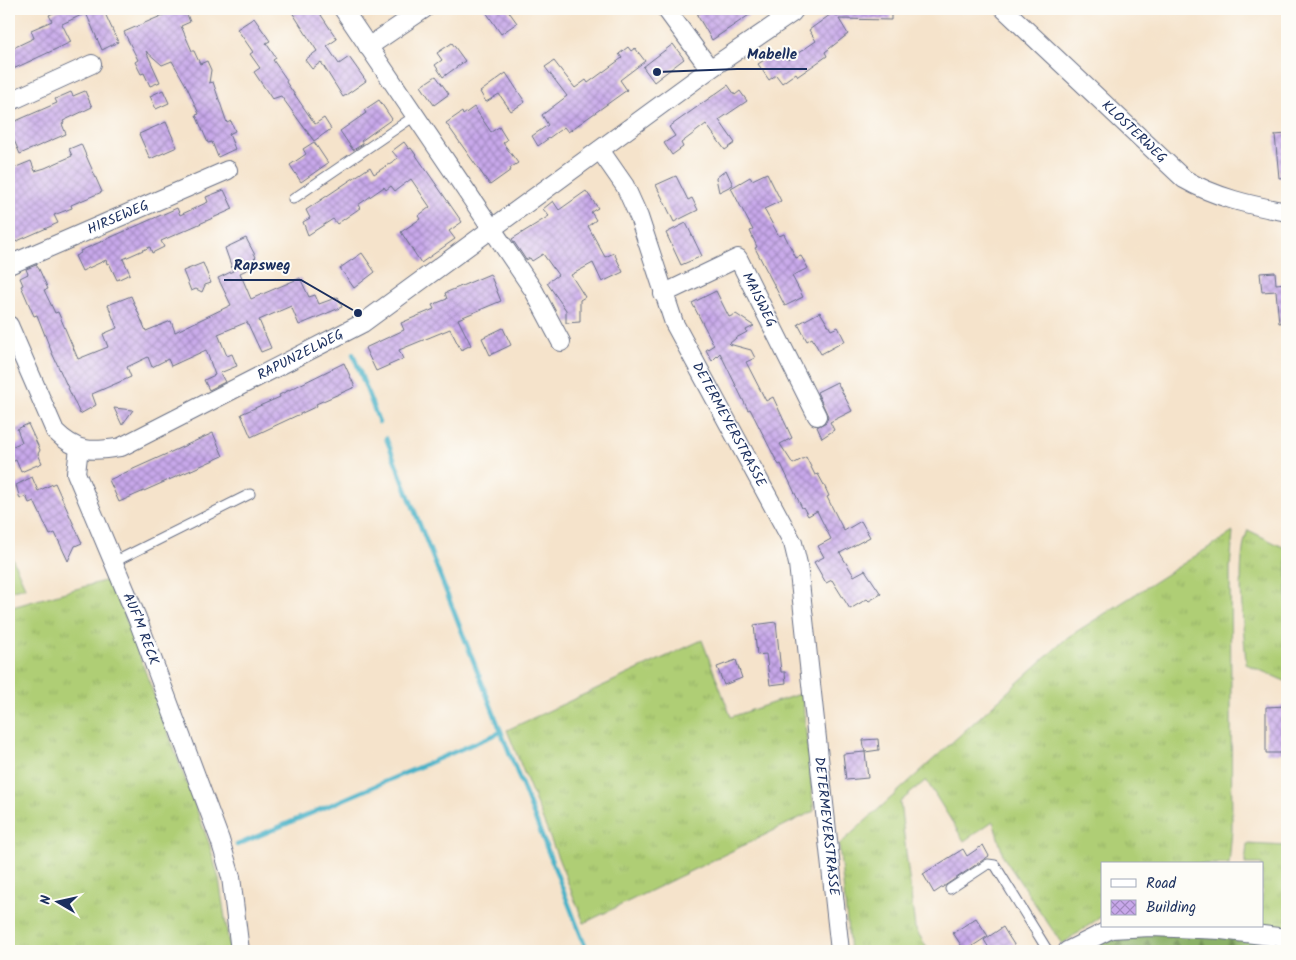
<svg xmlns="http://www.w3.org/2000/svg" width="1296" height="960" viewBox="0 0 1296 960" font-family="Kalam,sans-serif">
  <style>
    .grass { fill: url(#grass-tufts); stroke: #657e6a }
    .forest { fill: url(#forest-firs); stroke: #537062 }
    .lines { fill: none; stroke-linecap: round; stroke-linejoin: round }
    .stream { stroke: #4ab2c8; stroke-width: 4.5 }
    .building { fill: url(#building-cross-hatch) }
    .lane-casing { stroke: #676e84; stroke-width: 11 }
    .street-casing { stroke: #676e84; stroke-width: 20 }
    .lane { stroke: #fff; stroke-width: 9 }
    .street { stroke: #fff; stroke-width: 18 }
    .labels { text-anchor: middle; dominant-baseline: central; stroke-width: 4; stroke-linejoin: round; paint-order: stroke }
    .street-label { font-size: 14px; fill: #1b2f5e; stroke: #fdfcf7 }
    .leader { fill: none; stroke: #1b2f5e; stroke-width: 2 }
    .callout-dot { fill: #1b2f5e; stroke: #fdfcf7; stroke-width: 2 }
    .callout-label { font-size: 15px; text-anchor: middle; font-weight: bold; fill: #1b2f5e; stroke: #fdfcf7; stroke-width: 4; stroke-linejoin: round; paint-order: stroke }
  </style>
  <defs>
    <pattern id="grass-tufts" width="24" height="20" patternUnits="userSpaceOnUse" patternTransform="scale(1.25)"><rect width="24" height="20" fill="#afce75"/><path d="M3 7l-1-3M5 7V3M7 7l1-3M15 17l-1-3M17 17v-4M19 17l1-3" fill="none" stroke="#96b168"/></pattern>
    <pattern id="forest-firs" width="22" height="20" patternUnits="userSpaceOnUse" patternTransform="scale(1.25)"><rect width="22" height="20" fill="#8bb166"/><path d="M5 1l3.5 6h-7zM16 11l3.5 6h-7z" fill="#719057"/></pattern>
    <pattern id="building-cross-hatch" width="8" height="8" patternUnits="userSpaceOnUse" patternTransform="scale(1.25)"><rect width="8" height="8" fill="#c8a8ea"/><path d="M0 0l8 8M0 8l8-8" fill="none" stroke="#a289c1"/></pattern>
  </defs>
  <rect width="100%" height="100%" fill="#fdfcf7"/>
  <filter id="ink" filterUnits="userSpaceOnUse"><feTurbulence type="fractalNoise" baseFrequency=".02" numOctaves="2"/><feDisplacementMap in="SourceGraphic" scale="10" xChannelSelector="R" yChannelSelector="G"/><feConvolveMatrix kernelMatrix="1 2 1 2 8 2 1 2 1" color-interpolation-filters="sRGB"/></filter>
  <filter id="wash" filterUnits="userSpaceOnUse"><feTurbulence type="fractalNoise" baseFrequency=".0096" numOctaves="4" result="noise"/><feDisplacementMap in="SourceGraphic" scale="20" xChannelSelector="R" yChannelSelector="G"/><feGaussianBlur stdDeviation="1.12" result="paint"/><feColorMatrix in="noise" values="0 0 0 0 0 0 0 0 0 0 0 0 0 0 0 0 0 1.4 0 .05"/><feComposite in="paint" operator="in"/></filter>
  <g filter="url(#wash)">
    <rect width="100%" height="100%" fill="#f5e3cb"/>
    <!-- grass -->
    <g class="grass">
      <path d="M1248 530 1287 549V682L1246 664C1244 629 1235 560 1248 530Z"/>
      <path d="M1233 532 1230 568 1232 830 1229 864H1102V916L1062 944 1004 858 993 821 964 841 926 780 900 802 915 928 929 951H850L839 845 1068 637Z"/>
      <path d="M9 551 25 587 9 591Z"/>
      <path d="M111 579 209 843 219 879 230 951H9V608Z"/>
      <path d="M702 640 731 717 802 693 814 811 584 923 507 730Z"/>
      <path d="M1247 844 1287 846V930L1262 926V864H1245Z"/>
    </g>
    <!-- forest -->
    <path class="forest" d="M1152 930 1287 943V951H1186L1162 949H1126L1121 951H1075L1112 933Z"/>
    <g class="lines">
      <!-- stream -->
      <g class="stream">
        <path d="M353 354 379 422"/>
        <path d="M386 438 587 951"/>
        <path d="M237 845 501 732"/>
      </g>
    </g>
    <g id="blocks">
      <!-- building -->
      <g class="building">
        <path d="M62 9H103L118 42 102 50 86 13 62 24 71 42 9 71V50L34 38 31 30 52 21 49 15Z"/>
        <path d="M177 9H185L190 22 181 26 192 51H194L200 64 207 61 211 70 209 83 213 82 227 123 231 121 235 131 229 134 235 149 218 157 212 142 208 143 196 115 199 114 187 87 172 61 162 65 146 51 160 82 150 86 144 73 141 74 135 62 138 60 124 32Z"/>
        <path d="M290 9H317L337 39 327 46 339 64 349 57 366 81 343 97 321 62 312 69 305 60 317 51Z"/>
        <path d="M484 9H507L517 23 501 34Z"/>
        <path d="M706 9H758L712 40 697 15Z"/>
        <path d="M848 9H891V20L839 19 848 34 825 52 827 56 798 76 796 73 782 83 776 75 769 80 758 64 772 55 774 58 778 55 780 58 785 55 788 60 816 41 809 30 834 12 837 16Z"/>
        <path d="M254 18 270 41 266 43 276 58 273 60 287 80 286 82 315 124 324 118 331 129 314 141 281 96 272 99 254 72 260 68 250 54 253 52 237 29Z"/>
        <path d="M452 43 465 61 443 77 435 65 442 60 437 53Z"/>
        <path d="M673 44 684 59 654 82 643 67Z"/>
        <path d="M628 47 631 51 635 48 645 61 620 80 627 90 568 132 564 127 538 146 532 136 548 125 542 115 567 96 545 67 554 61 575 88 586 80 588 83 622 58 619 54Z"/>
        <path d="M506 73 525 102 511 111 499 94 486 102 480 92Z"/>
        <path d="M436 76 449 94 434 105 421 86Z"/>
        <path d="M728 85 735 95 740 91 747 101 719 120 735 143 725 150 706 124 681 143 683 147 672 155 664 143 675 136 669 127Z"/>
        <path d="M163 90 169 103 156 109 150 96Z"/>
        <path d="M85 91 92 107 63 121 64 123 62 124 66 134 20 154 13 138 9 140V124L57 103 55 99 71 92 73 96Z"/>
        <path d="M379 100 392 119 361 141 363 144 353 150 340 131 366 113 364 110Z"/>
        <path d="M474 107 491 132 499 127 507 140 503 143 518 163 510 168 511 170 490 185 446 123 462 112 463 115Z"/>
        <path d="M166 122 177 147 150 159 139 134Z"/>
        <path d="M1287 134V177L1279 178 1275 135Z"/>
        <path d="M314 142 328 163 301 182 290 165 306 154 303 149Z"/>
        <path d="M404 142 409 149 411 148 462 222 449 231 455 239 421 263 401 232 420 219 418 216 430 207 411 179 395 191 391 186 386 190 384 187 358 205 360 208 337 224 333 219 308 235 303 222 310 218 306 210 370 167 374 174 398 158 392 151Z"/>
        <path d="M81 144 102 192 71 205 72 208 54 215 58 223 15 242 9 229V170L31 161 35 171 45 168 72 156 69 149Z"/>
        <path d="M726 170 733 185 719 192 716 178Z"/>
        <path d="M767 173 781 201 764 209 779 236 784 234 796 258 801 256 808 268 792 276 803 297 785 306 755 248 757 247 750 231 753 230 731 188 750 177 752 180Z"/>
        <path d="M676 176 688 200 692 198 698 210 674 222 656 185Z"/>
        <path d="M224 190 233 209 161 241 164 247 152 253 150 247 123 259 130 274 117 280 109 263 107 264 106 260 82 271 75 256 81 253 80 251 177 208 180 215 208 202 206 197Z"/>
        <path d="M586 191 598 208 591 212 596 220 588 226 605 257 614 253 623 272 602 282 593 263 571 275 585 297 580 300V322L566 323V310L547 283 558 275 543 254 532 261 530 258 526 260 512 239 549 216 543 209 553 201 559 210Z"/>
        <path d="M686 223 702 256 681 265 666 233Z"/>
        <path d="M246 238 256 257 254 259 257 265 240 273 251 299 300 278 309 297 315 295 319 304 338 297 342 307 299 325 291 306 259 320 271 348 261 352 247 322 218 334 227 356 232 354 237 366 220 373 225 382 209 390 204 380 215 375 206 350 171 366 168 359 152 367 148 357 127 367 131 377 92 394 96 405 80 414 52 353 37 315 34 316 21 286 23 285 20 278 28 274 26 269 36 265 39 269 48 289 44 290 55 313 58 312 78 359 108 347 103 334 117 328 108 305 131 296 146 331 171 321 175 332 231 305 218 278 233 271 225 248Z"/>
        <path d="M362 253 375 272 354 288 340 268Z"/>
        <path d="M203 263 211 283 205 285 202 292 196 289 191 291 183 271Z"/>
        <path d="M1275 272 1276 284 1287 283V322L1279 323 1276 291 1262 292 1260 273Z"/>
        <path d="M490 274 501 301 458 319 471 345 461 350 450 329 399 350 403 359 376 371 365 348 404 330 401 323 434 309 432 305 447 299 445 293Z"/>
        <path d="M716 291 729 317 736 314 754 326 746 330 747 332 736 338 729 344 751 350 755 358 746 362 766 401 773 397 792 438 780 444 793 464 806 457 815 475 818 474 824 485 829 496 827 497 844 531 861 521 870 537 840 553 854 576 865 570 881 594 869 601 867 599 850 609 832 580 826 583 814 562 824 557 818 546 831 539 817 511 808 516 803 507 802 508 781 464 779 465 776 460 750 409 748 410 720 353 712 361 706 350 714 345 692 303Z"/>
        <path d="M820 312 831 330 838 327 845 341 821 354 812 338 807 341 798 324Z"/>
        <path d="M503 328 511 345 490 355 482 338Z"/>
        <path d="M344 363 355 387 316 404 317 406 251 437 241 414 280 397 279 395Z"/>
        <path d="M837 382 852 411 830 422 834 430 822 438 817 427 826 422 828 416 817 392Z"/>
        <path d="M114 408 133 410 122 425Z"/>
        <path d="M28 424 40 450 38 454 42 463 21 472 16 460 12 462 9 455V448L22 442 17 429Z"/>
        <path d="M213 433 223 456 119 502 109 480Z"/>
        <path d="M32 477 38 491 55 483 82 543 75 546 68 561 55 533 50 535 34 501 29 503 26 496 20 499 16 485Z"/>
        <path d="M776 622 781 672H785L786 683 770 685 766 654 757 655 754 625Z"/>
        <path d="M736 660 742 678 724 685 717 667Z"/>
        <path d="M1287 706V753H1266V707Z"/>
        <path d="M878 739 879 750 865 752 868 778 846 780 843 754 865 752 863 740Z"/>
        <path d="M983 845 989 856 934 893 923 874 963 849 967 856Z"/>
        <path d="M976 918 988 936 965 951 953 933Z"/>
        <path d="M1003 927 1006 932 1018 951H991L984 940Z"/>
      </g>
    </g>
  </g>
  <g filter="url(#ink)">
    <use href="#blocks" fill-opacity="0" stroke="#676e84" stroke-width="1"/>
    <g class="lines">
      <!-- lane casing -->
      <g class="lane-casing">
        <g id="lane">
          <path d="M293 199 416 115"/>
          <path d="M114 562 250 494"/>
          <path d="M950 889 988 864 995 865 1048 951"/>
        </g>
      </g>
      <!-- street casing -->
      <g class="street-casing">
        <g id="street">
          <path d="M343 9 534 291 561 342"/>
          <path d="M666 9 710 69"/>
          <path id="s1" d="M1004 9 1184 179C1217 198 1250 205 1287 212"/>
          <path d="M368 47 424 9"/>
          <path d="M9 102 92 64"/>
          <path id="s2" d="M600 150 625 186 639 217 674 323 793 543 798 564 840 951"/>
          <path id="s3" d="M9 265 228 170"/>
          <path id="s4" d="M663 294 738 258 817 416"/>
          <path id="s5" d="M9 325 55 431C77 453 92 452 121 447L363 323 710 69 792 13 795 9"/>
          <path id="s6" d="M79 448 76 473 137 618 220 840 231 877 240 951"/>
          <path d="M1067 951 1111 929 1151 927 1221 930 1287 938"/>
        </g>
      </g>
      <!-- lane -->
      <use href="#lane" class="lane"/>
      <!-- street -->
      <use href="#street" class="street"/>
    </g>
  </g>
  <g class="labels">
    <!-- street labels -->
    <g class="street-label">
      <text stroke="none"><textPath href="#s1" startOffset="179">KLOSTERWEG</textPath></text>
      <text stroke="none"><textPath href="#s3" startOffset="119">HIRSEWEG</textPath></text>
      <text stroke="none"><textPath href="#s4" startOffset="130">MAISWEG</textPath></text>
      <text stroke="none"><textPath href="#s5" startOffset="389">RAPUNZELWEG</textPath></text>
      <text stroke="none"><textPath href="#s2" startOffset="305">DETERMEYERSTRASSE</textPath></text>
      <text stroke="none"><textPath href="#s6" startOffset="194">AUF'M RECK</textPath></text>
      <text stroke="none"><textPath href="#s2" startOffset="725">DETERMEYERSTRASSE</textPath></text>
    </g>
  </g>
  <!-- callouts -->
  <path class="leader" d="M657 72L737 69H807M358 313L301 280H224"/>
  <g class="callout-dot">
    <circle cx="657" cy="72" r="5"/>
    <circle cx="358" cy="313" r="5"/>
  </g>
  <g class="callout-label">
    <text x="772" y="59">Mabelle</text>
    <text x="262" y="270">Rapsweg</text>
  </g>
  <!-- margin -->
  <rect width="1296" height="960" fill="none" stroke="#fdfcf7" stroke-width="30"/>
  <!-- legend -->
  <rect x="1101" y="862" width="162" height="65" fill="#fdfcf7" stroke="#a3aaba"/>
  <rect x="1111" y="879" width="25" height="8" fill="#ffffff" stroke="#a3aaba"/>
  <text x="1146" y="888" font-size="15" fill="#1b2f5e">Road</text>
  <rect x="1111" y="900" width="25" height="15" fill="url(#building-cross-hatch)" stroke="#a3aaba"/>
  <text x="1146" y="912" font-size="15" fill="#1b2f5e">Building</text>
  <!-- north arrow -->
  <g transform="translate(58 902) rotate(279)" stroke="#fdfcf7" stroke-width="4" paint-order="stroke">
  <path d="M0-4L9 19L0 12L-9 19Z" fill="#1b2f5e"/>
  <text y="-8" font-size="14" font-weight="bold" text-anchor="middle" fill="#1b2f5e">N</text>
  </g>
</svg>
